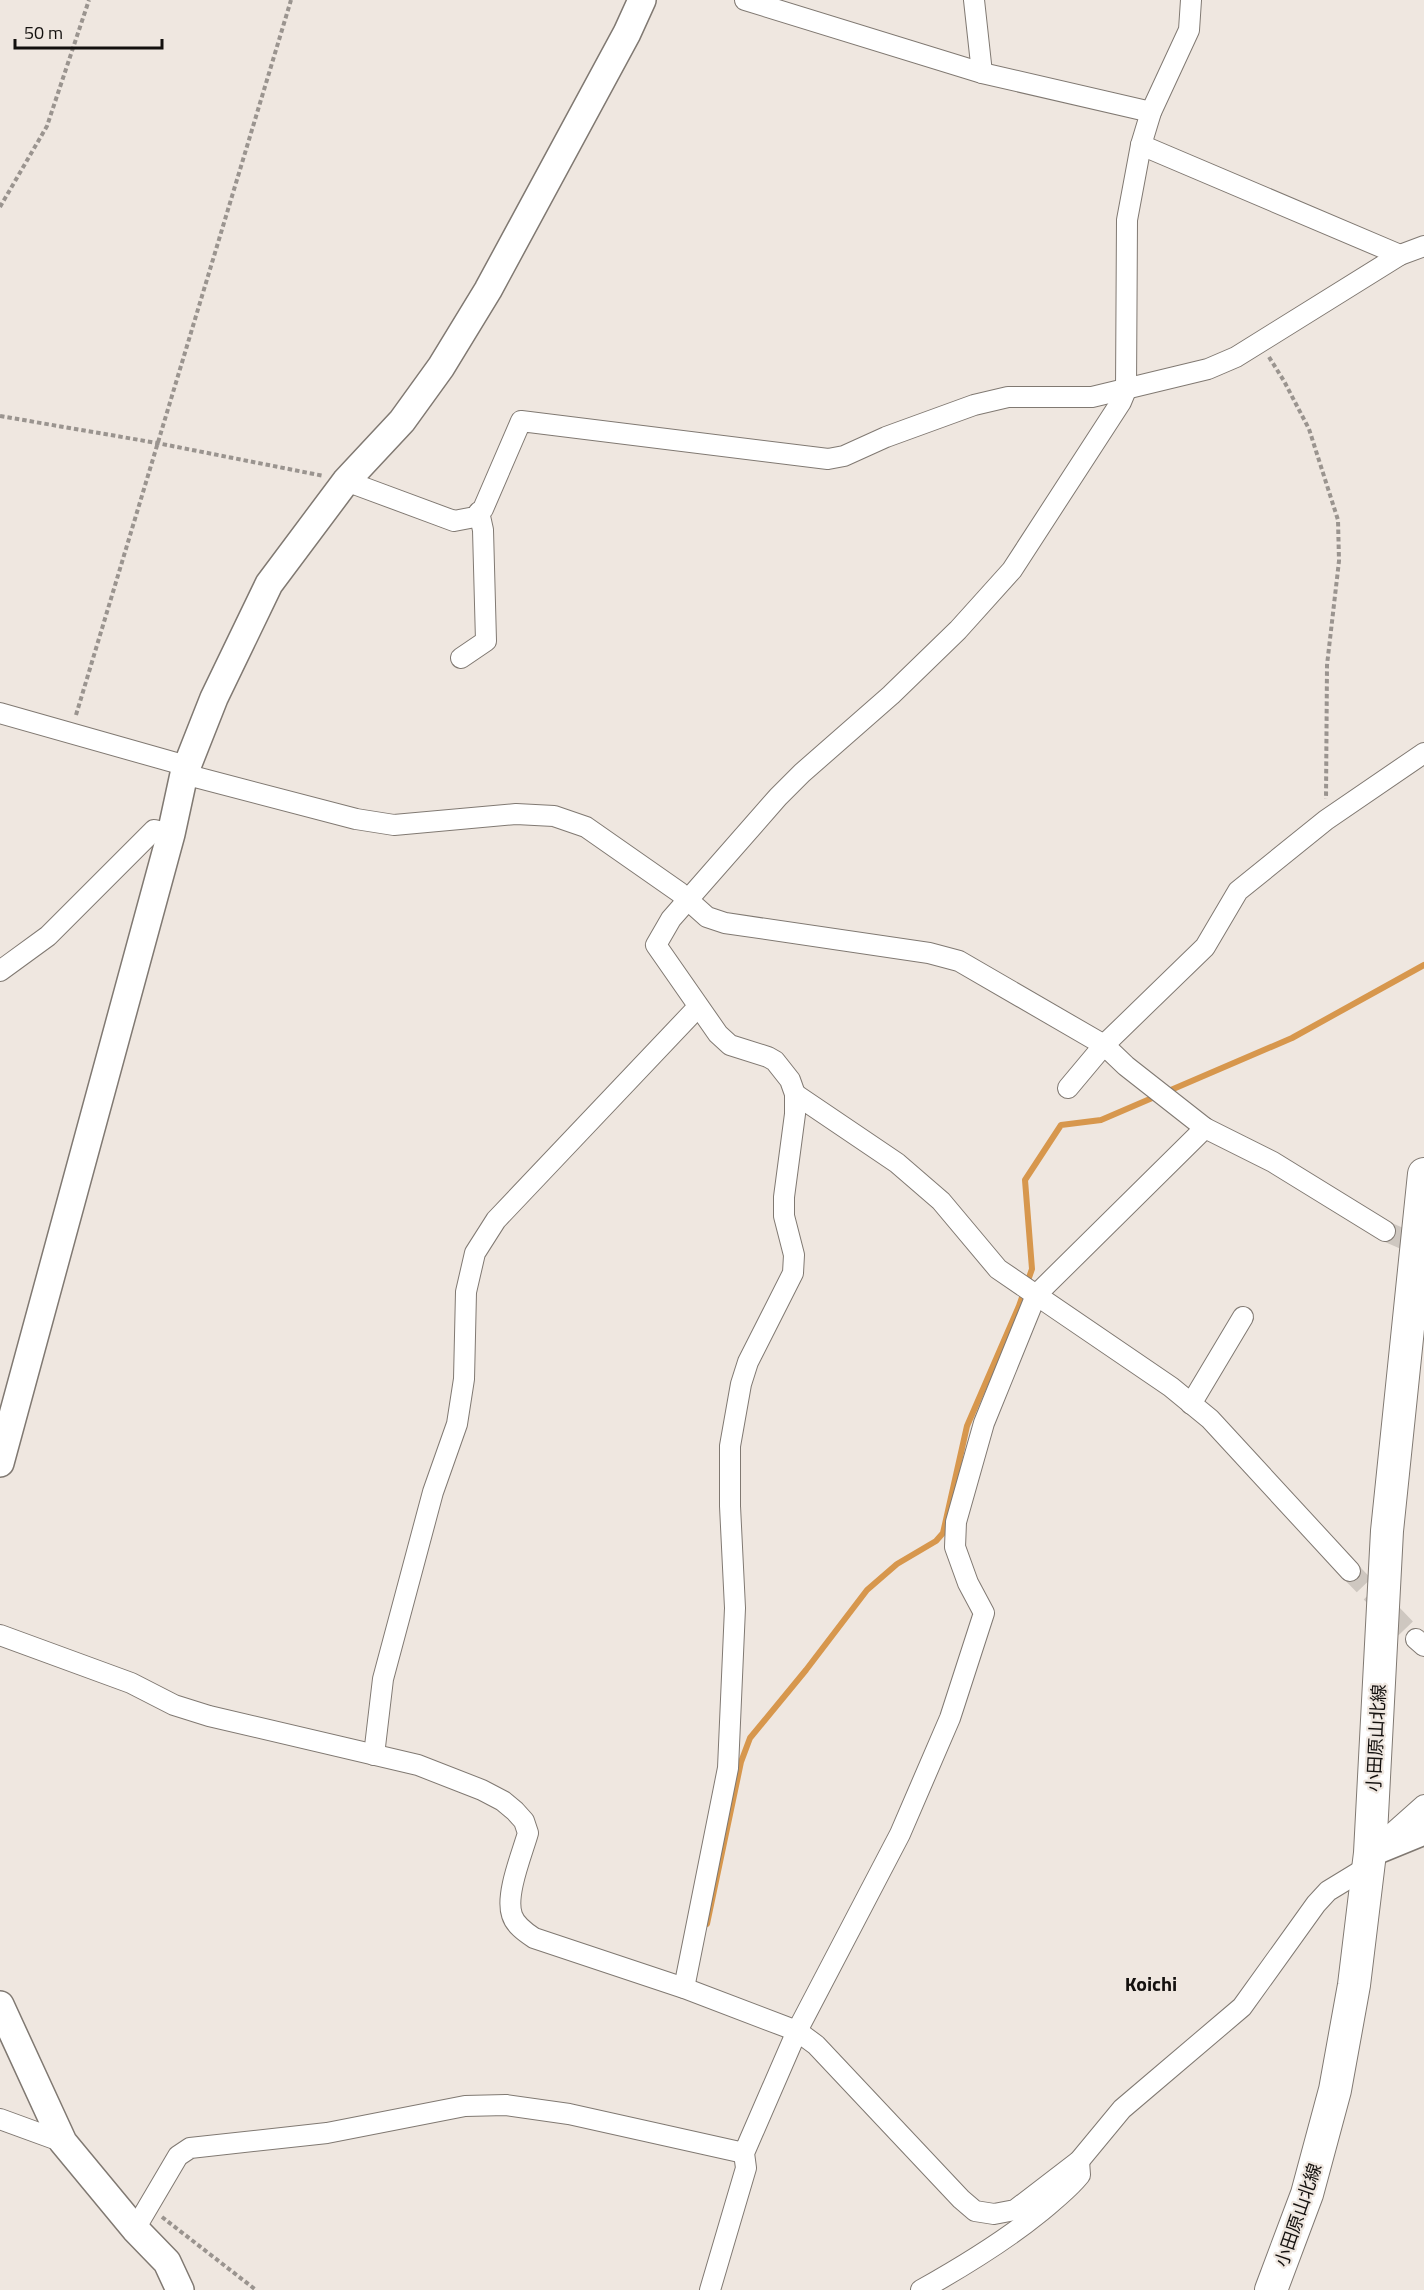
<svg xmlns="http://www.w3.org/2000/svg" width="1424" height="2290" viewBox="0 0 1424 2290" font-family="'Titillium Web','Noto Sans JP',sans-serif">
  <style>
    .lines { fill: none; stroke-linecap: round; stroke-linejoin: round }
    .stream { stroke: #d7974d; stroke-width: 6 }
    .street-tunnel { stroke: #cec7c0; stroke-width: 20; stroke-dasharray: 20 10; stroke-linecap: butt }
    .street-casing { stroke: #807972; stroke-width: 22 }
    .secondary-casing { stroke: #807972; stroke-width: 30 }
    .primary-casing { stroke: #807972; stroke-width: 34 }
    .path { stroke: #9a948f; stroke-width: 4; stroke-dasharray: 4.5 3; stroke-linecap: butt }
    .street { stroke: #fff; stroke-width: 20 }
    .secondary { stroke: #fff; stroke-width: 27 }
    .primary { stroke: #fff; stroke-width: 32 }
    .labels { text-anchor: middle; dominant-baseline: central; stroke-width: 4.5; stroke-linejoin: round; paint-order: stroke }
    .street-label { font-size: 18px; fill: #13100e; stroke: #efe7e0 }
    .neighbourhood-label { font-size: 20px; font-weight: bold; fill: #13100e; stroke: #efe7e0 }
  </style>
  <rect width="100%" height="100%" fill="#efe7e0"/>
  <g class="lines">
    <!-- stream -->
    <path class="stream" d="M707 1924 741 1762 750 1738 806 1670 867 1590 897 1564 936 1541 943 1533 967 1426 1019 1306 1032 1269 1025 1180 1061 1125 1101 1120 1292 1038 1424 965"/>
    <!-- street-tunnel -->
    <g class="street-tunnel">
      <path d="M1385 1231 1424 1248"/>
      <path d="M1350 1571 1416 1639"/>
    </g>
    <!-- street casing -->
    <g class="street-casing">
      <g id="street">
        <path d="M745 0 982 73 1151 112"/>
        <path d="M974 0 982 73"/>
        <path d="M1141 145 1400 255"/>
        <path d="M346 481 454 521 475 517 483 509 521 421 828 459 844 456 886 437 974 405 1008 397H1092L1208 369 1236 357 1400 255 1424 246"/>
        <path d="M461 658 486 641 483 530 479 512"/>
        <path d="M0 713 187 766"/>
        <path d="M184 774 356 819 394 825 516 814 554 816 586 827 679 892 707 917 725 923 929 953 959 961 1104 1045 1126 1066 1205 1128 1273 1162 1385 1231"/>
        <path d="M0 971 48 936 154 830 171 834"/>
        <path d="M1068 1088 1104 1045 1205 947 1238 891 1326 820 1424 753"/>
        <path d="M795 1094 897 1163 941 1201 998 1269 1171 1387 1210 1419 1350 1571"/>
        <path d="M1191 1404 1243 1317"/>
        <path d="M0 1635 131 1683 174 1705 209 1716 418 1765 482 1790 503 1801 515 1811 524 1821 528 1833C522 1854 505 1895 512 1915 515 1925 525 1932 534 1938L684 1988 797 2031 816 2045 961 2199 975 2211 994 2214 1015 2210 1079 2161 1122 2109 1242 2007 1316 1904 1328 1891 1369 1866"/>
        <path d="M1416 1639 1424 1646"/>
        <path d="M374 1755 383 1679 433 1492 457 1424 464 1379 466 1292 475 1253 496 1220 698 1007"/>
        <path d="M1379 1845 1424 1805"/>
        <path d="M684 1988 728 1768 735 1608 730 1506V1446L741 1384 748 1362 793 1273 794 1255 784 1216V1197L795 1114V1094L790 1080 775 1061 768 1057 730 1045 718 1034 656 945 671 919 778 797 802 773 891 695 958 630 1012 570 1121 402 1126 390 1127 220 1141 145 1151 112 1189 30 1191 0"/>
        <path d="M0 2119 63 2142"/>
        <path d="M135 2229 178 2156 190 2148 327 2133 465 2106 506 2105 569 2114 744 2153"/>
        <path d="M710 2290 746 2168 744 2153 797 2031 900 1834 950 1718 984 1613 968 1583 955 1547 956 1522 984 1423 1036 1295 1205 1128"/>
        <path d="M921 2290C962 2267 1002 2243 1039 2213 1053 2201 1068 2190 1080 2175L1079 2161"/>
      </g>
    </g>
    <!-- secondary casing -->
    <g class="secondary-casing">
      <g id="secondary">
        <path d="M0 1463 171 834 184 774 214 698 269 584 346 481 402 421 441 367 488 290 627 33 642 0"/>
        <path d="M1370 1853 1424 1831"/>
        <path d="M0 2005 63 2142 135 2229 167 2262 180 2290"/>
      </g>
    </g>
    <!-- primary casing -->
    <g class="primary-casing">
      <path id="primary" d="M1271 2290 1307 2194 1335 2090 1354 1985 1370 1853 1387 1531 1424 1174"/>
    </g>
    <!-- path -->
    <g class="path">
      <path d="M0 207 47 126 89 0"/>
      <path d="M1269 357 1284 381 1309 429 1338 520 1339 561 1327 665 1326 799"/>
      <path d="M0 416 157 443 324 476"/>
      <path d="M76 715 291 0"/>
      <path d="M162 2217 256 2290"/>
    </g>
    <!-- street -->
    <use href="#street" class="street"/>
    <!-- secondary -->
    <use href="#secondary" class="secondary"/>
    <!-- primary -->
    <use href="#primary" class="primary"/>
  </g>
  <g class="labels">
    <!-- street labels -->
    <g class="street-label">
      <text transform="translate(1376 1738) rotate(-87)">小田原山北線</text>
      <text transform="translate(1298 2215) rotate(-71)">小田原山北線</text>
    </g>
    <!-- neighbourhood labels -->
    <g class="neighbourhood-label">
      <text x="1151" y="1983">Koichi</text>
    </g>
  </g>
  <!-- scale -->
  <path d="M15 39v9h147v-9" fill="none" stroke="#13100e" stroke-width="3"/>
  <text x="24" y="39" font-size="18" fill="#13100e" stroke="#efe7e0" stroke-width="4.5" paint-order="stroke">50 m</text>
</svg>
